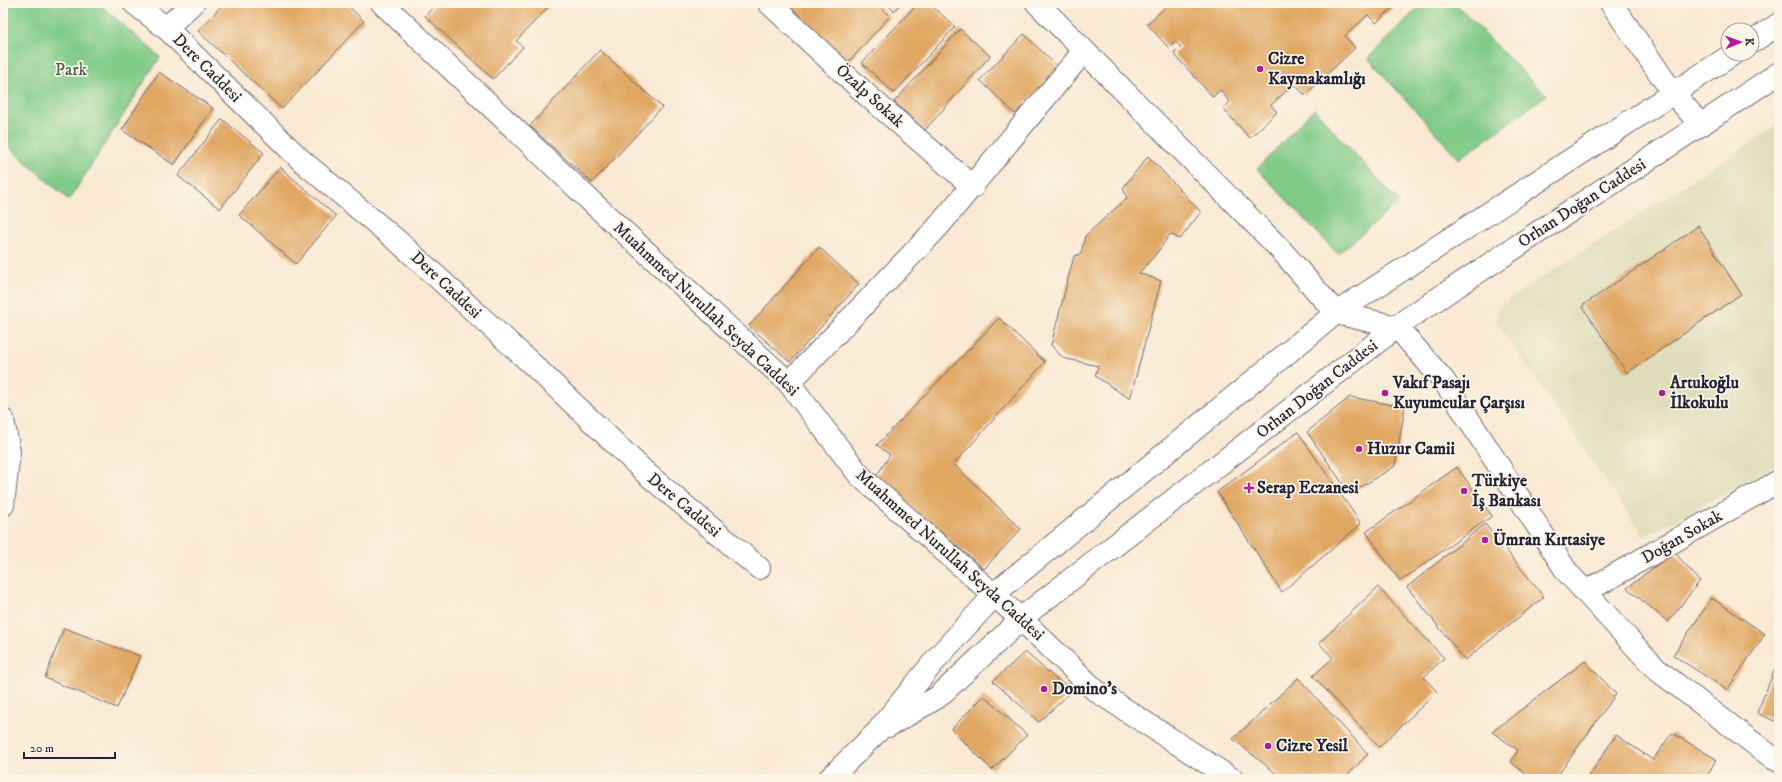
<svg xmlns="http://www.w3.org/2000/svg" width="1782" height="782" viewBox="0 0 1782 782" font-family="'IM FELL DW Pica',serif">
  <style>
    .built { fill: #dfddbb }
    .green { fill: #80cb88; stroke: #517662 }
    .building { fill: #e0a764 }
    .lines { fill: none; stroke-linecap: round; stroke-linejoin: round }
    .pedestrian-casing { stroke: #6d6870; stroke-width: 24 }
    .minor-casing { stroke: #6d6870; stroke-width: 24 }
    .tertiary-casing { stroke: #6d6870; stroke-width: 24 }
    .pedestrian { stroke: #fff; stroke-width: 22 }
    .minor { stroke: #fff; stroke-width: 22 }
    .tertiary { stroke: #fff; stroke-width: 22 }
    .poi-dot { fill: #b5179e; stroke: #fcf5e5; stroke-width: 1.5 }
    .labels { text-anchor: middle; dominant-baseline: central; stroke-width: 3.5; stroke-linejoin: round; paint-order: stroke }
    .poi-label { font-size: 17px; font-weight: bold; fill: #22223b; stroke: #fcf5e5; text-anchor: start }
    .street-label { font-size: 17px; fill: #22223b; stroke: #fcf5e5 }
    .park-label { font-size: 17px; fill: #435d56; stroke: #fcf5e5 }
  </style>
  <rect width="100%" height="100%" fill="#fcf5e5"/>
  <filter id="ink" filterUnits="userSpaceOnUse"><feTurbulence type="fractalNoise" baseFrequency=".025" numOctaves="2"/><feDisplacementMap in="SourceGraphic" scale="8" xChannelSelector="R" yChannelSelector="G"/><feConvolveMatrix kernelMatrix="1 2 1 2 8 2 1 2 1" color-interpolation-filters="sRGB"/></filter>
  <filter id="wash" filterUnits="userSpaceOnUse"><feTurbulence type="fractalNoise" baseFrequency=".012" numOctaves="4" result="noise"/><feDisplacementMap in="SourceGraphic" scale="16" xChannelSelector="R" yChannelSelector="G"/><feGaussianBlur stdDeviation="0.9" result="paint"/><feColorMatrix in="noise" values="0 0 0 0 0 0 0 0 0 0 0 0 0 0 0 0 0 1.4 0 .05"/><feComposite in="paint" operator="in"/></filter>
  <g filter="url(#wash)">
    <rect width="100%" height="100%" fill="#f9e9d3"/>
    <!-- built -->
    <path class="built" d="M1779 124V464L1644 537 1497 322V307Z"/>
    <!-- green -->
    <g class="green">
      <path d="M3 3H98L160 57 69 200 12 150 3 137Z"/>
      <path d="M1423 3H1455L1535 85 1547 95 1459 159 1368 58Z"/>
      <path d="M1314 109 1399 202 1338 254 1257 169Z"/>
    </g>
    <g id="blocks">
      <!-- building -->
      <g class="building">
        <path d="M224 3H345L364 21 282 109 198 31Z"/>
        <path d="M437 3H552L516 41 523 47 493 79 425 16Z"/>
        <path d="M782 3H876L890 16 847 64Z"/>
        <path d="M886 3H901L894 11Z"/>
        <path d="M918 3H929L955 27 894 93 862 63Z"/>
        <path d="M1170 3H1398L1376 23 1368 15 1345 36 1355 48 1305 95 1294 84 1271 105 1277 112 1250 138 1223 109 1230 102 1220 90 1213 97 1174 54 1181 47 1175 41 1168 47 1147 24Z"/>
        <path d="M960 29 990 56 925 130 894 102Z"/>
        <path d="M1024 34 1059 68 1015 114 980 80Z"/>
        <path d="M600 50 662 107 592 183 530 126Z"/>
        <path d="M159 72 213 108 174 165 122 130Z"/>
        <path d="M222 119 264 153 220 209 178 176Z"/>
        <path d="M1148 156 1201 212 1180 239 1170 234 1156 254 1139 273 1161 281 1130 399 1095 376 1098 366 1063 358 1051 345 1074 256 1081 254 1085 236 1127 198 1123 188Z"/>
        <path d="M280 167 336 216 296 264 239 215Z"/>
        <path d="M1698 226 1741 294 1627 373 1582 306Z"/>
        <path d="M819 247 859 284 790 362 749 326Z"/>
        <path d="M999 318 1045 362 954 464 1021 529 984 569 876 477 890 455 877 445Z"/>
        <path d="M1350 397 1405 407 1395 466 1350 494 1307 432Z"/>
        <path d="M1298 432 1361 524 1282 592 1217 492Z"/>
        <path d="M1457 467 1492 516 1400 581 1366 532Z"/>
        <path d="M1485 524 1544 597 1465 660 1407 587Z"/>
        <path d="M1674 552 1700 581 1668 622 1627 588Z"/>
        <path d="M1378 587 1444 658 1424 677 1437 692 1379 747 1313 676 1333 658 1319 643Z"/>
        <path d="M1712 598 1765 634 1727 690 1673 655Z"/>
        <path d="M64 628 140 656 117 708 45 678Z"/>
        <path d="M1025 652 1071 692 1039 722 993 681Z"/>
        <path d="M1779 659V723L1757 713Z"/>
        <path d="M1585 661 1616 694 1555 779H1531L1511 762 1518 750 1492 732Z"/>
        <path d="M1298 678 1368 754 1344 779H1283L1233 739Z"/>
        <path d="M984 696 1027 735 992 770 951 729Z"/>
        <path d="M1672 733 1716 759 1706 779H1587L1616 735 1653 760Z"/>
      </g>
    </g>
  </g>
  <g filter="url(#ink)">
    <use href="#blocks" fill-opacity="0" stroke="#6d6870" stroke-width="1"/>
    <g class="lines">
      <!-- pedestrian casing -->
      <g class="pedestrian-casing">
        <g id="pedestrian">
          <path d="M1397 327 1444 381 1567 572 1656 669 1773 758 1779 761"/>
          <path d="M1585 592 1779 481"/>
        </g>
      </g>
      <!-- minor casing -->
      <g class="minor-casing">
        <g id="minor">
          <path d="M769 3 868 96 973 187"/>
          <path d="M1037 3 1281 250 1336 313"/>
          <path d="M789 383 937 228 1084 51"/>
          <path d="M3 420 9 452 3 505"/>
        </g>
      </g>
      <!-- tertiary casing -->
      <g class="tertiary-casing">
        <g id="tertiary">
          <path d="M134 3 166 28 302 161 401 244 533 365 648 475 759 568"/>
          <path d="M382 3 597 207 789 383 860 476 1021 619 1095 690 1232 779"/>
          <path d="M1611 3 1673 93 1701 125"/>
          <path d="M166 28 193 3"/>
          <path d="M1752 42 1779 24"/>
          <path d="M1336 313 1397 327"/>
          <path d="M888 726 938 697 1029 612 1407 319 1779 73"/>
          <path d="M829 779 877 732 937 658 1000 589 1336 313 1733 54"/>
        </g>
      </g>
      <!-- pedestrian -->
      <use href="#pedestrian" class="pedestrian"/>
      <!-- minor -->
      <use href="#minor" class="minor"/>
      <!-- tertiary -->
      <use href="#tertiary" class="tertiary"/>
    </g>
  </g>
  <!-- markers -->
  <g class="poi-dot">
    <circle cx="1260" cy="69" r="4"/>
    <circle cx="1385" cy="393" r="4"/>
    <circle cx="1662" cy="393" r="4"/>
    <circle cx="1359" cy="449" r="4"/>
    <path d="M1247 482h4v4h4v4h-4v4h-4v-4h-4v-4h4z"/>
    <circle cx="1464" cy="491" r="4"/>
    <circle cx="1485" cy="540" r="4"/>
    <circle cx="1044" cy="689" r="4"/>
    <circle cx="1268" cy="746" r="4"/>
  </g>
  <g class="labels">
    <!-- poi labels -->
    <g class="poi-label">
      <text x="1268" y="59">Cizre<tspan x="1268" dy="20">Kaymakamlığı</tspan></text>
      <text x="1393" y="383">Vakıf Pasajı<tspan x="1393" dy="20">Kuyumcular Çarşısı</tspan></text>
      <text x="1670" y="383">Artukoğlu<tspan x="1670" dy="20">İlkokulu</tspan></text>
      <text x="1367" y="449">Huzur Camii</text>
      <text x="1472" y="481">Türkiye<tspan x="1472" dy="20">İş Bankası</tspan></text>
      <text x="1257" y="488">Serap Eczanesi</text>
      <text x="1493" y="540">Ümran Kırtasiye</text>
      <text x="1052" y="689">Domino's</text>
      <text x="1276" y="746">Cizre Yesil</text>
    </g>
    <!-- street labels -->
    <g class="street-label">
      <text transform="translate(207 68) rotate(45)">Dere Caddesi</text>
      <text transform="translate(870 96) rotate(42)">Özalp Sokak</text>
      <text transform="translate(1582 203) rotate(-33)">Orhan Doğan Caddesi</text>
      <text transform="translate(446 285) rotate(43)">Dere Caddesi</text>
      <text transform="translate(706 309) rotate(43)">Muahmmed Nurullah Seyda Caddesi</text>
      <text transform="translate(1317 389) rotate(-38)">Orhan Doğan Caddesi</text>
      <text transform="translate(684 505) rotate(40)">Dere Caddesi</text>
      <text transform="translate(1682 537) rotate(-30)">Doğan Sokak</text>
      <text transform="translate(950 555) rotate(42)">Muahmmed Nurullah Seyda Caddesi</text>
    </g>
    <!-- park labels -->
    <g class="park-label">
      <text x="71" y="70">Park</text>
    </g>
  </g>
  <!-- margin -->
  <rect width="1782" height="782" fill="none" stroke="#fcf5e5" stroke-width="16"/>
  <!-- north arrow -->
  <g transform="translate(1740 42) rotate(88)"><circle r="19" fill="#fcf5e5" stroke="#a5a1a1"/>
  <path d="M0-3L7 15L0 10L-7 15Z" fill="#b5179e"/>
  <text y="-6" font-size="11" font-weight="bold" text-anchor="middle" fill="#22223b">K</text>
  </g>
  <!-- scale -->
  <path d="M24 752v6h91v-6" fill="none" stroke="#22223b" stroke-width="2"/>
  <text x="30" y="752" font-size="12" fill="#22223b" stroke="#fcf5e5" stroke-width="3" paint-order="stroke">20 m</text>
</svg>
